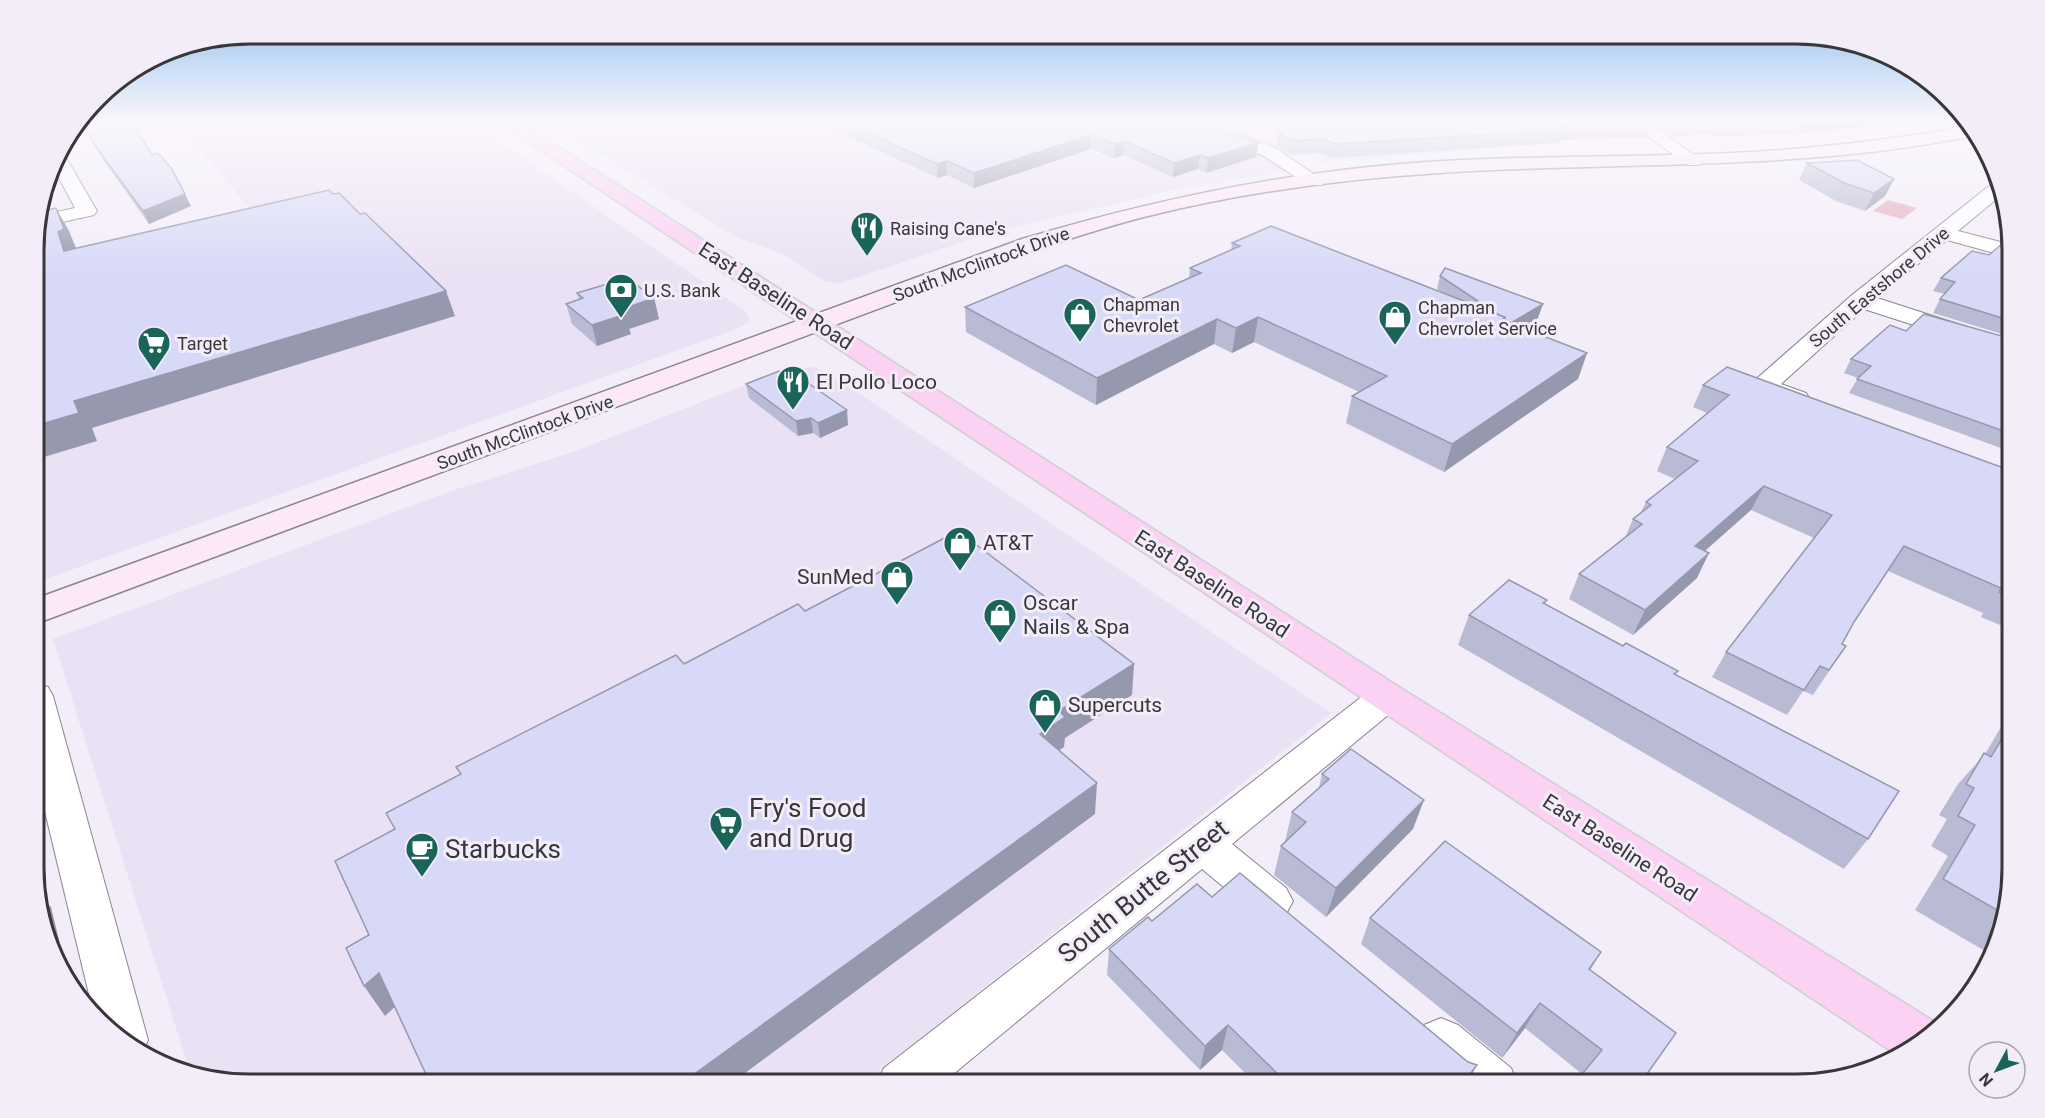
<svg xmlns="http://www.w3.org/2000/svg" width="2045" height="1118" viewBox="0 0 2045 1118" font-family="Roboto,sans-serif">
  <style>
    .built { fill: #eae1f4 }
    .green { fill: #e2afbf }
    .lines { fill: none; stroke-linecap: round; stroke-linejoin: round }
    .street-casing { stroke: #89848e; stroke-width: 2 }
    .secondary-casing { stroke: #89848e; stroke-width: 3 }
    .primary-casing { stroke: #cfcfd0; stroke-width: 3 }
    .street { fill: #fff; fill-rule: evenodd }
    .secondary { fill: #fde8f9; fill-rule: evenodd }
    .primary { fill: #fbd1f4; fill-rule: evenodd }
    .wall { fill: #b9bbd4 }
    .shaded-wall { fill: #9698ad }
    .building { fill: #d7d9f7; stroke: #9698ad; stroke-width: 1.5 }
    .labels { text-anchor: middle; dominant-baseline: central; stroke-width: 6; stroke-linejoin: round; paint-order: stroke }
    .far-poi-label { font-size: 18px; fill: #39373b; stroke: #f3edf9; text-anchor: start }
    .far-street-label { font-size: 18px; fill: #39373b; stroke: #f3edf9 }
    .street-label { font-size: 21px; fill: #39373b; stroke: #f3edf9 }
    .poi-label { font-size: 21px; fill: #39373b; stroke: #f3edf9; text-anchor: start }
    .near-poi-label { font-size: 26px; fill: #39373b; stroke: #f3edf9; text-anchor: start }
    .near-street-label { font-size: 26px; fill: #39373b; stroke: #f3edf9 }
    .rim { fill: none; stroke: #39373b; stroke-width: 3 }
  </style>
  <rect width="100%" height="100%" fill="#f3edf9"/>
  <!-- built -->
  <g class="built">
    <path d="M176 121H470L745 311 750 321 739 328 35 583V270L256 216Z"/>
    <path d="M546 121H1013L1098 154 1186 125 1267 156 1293 171 1182 188 1032 223 983 235 842 283 826 282 783 254 738 238Z"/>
    <path d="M1229 121H1361L1460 151 1323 163 1218 124Z"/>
    <path d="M813 367 829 373 1331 713 861 1085H249L189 1069 53 639 451 491 573 452 776 373 798 368Z"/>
  </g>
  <!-- green -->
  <path class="green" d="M1888 200 1917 208 1902 219 1873 211Z"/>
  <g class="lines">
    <!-- street casing -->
    <g class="street-casing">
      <g id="street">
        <path d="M1177 121H1200L1274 147 1324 181 1322 185H1308L1262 155 1179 125Z"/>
        <path d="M1626 121H1645L1703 161 1700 165H1688Z"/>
        <path d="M59 150 64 154 97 211 94 215 35 228 37 216 75 208 52 165Z"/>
        <path d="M1994 185 1999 197 1958 231 2012 245V258L1947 240 1877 298 1967 327 1971 332 1967 337H1951L1864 309 1781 384 1806 393 1810 399 1806 405C1791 408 1759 399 1750 386L1754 381 1852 295 1989 186Z"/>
        <path d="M35 683 48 687 53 696 148 1040 141 1056 93 1011 35 770Z"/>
        <path d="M1386 684 1399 688 1404 697 1399 706 1232 844 1286 888 1293 901 1286 914 1271 920 1256 914 1202 869 940 1085H876L884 1068 1373 688Z"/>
        <path d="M1441 1018 1458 1025 1511 1068 1518 1085H1456L1424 1057 1417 1041 1424 1025Z"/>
      </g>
    </g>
    <!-- secondary casing -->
    <g class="secondary-casing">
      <path id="secondary" d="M1971 126 1977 135C1800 172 1620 161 1440 173 1343 179 1246 192 1152 215 1114 224 1076 237 1038 249L35 624V599L1022 239C1146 202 1270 175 1400 164 1510 155 1621 158 1732 153 1813 149 1892 140 1971 126Z"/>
    </g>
    <!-- primary casing -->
    <g class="primary-casing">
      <path id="primary" d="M497 121H518L1399 687 1938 1024 1915 1049 1897 1055Z"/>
    </g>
    <!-- street -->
    <use href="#street" class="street"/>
    <!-- secondary -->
    <use href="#secondary" class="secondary"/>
    <!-- primary -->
    <use href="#primary" class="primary"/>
  </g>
  <!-- wall -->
  <g class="wall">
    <path d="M815 121H1190L1258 143 1256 157 1206 173 1198 169 1173 177 1123 155 1114 158 1091 149 974 188 947 175 938 178Z"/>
    <path d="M1649 121H1893L1864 127 1800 133 1716 137 1710 134 1672 137Z"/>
    <path d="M1651 124 1646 138 1560 140 1559 143 1333 158 1320 153 1290 155 1276 146 1278 132Z"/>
    <path d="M98 150 152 155 191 206 149 224 104 161Z"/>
    <path d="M1807 163 1894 179 1885 196 1865 211 1836 201 1799 180Z"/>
    <path d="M1232 243 1443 293 1437 289 1440 276 1538 318 1523 328 1587 353 1578 379 1444 472 1346 423 1352 396 1359 392 1254 342 1232 353 1214 344 1096 405 966 332 965 307 1139 300 1189 278 1190 268 1231 250Z"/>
    <path d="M2012 245V337L1933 313 1940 299 1945 294 1933 291 1941 278Z"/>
    <path d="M577 293 654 298 659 319 629 329 631 334 597 346 572 324 566 304 579 300Z"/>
    <path d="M1906 331 2012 340V452L1849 393 1858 378 1844 373 1851 359Z"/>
    <path d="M746 384 848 425 820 438 813 433 798 436 749 398Z"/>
    <path d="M1703 385 2012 471V483L2004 494 2012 496V630L1981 617 1983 613 1888 571 1853 623 1842 644 1846 646 1813 695 1803 691 1787 715 1712 677 1726 652 1814 538 1751 510 1705 551 1697 578 1633 635 1569 599 1579 574 1625 538 1633 519 1641 512 1646 502 1675 479 1657 471 1667 447 1707 413 1693 407Z"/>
    <path d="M1547 600 1545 604 1623 646 1678 671 1675 675 1868 839 1844 869 1458 645 1469 615Z"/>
    <path d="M2012 713V882L1990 954 1915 910 1948 856 1931 846 1947 819 1939 815 1958 784 1985 754 2005 720Z"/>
    <path d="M1322 774 1413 829 1326 917 1274 875 1281 846 1286 842 1285 841 1292 812 1319 788Z"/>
    <path d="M1212 897 1468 1062 1477 1065 1466 1085H1257L1222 1050 1200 1070 1107 975 1109 949 1152 921Z"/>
    <path d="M1370 918 1590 970 1676 1033 1640 1085H1574L1582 1074 1525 1028 1502 1058 1361 944Z"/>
  </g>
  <!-- shaded-wall -->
  <g class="shaded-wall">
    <path d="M1805 121H1893L1864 127 1800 133Z"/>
    <path d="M1091 135V149L974 188V173Z"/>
    <path d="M1124 141 1123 155 1114 158 1115 144Z"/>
    <path d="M1258 143 1256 157 1206 173 1208 158Z"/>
    <path d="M1200 155 1198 169 1173 177 1174 163Z"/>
    <path d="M947 161V175L938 178 937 164Z"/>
    <path d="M1894 179 1885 196 1865 211 1874 193Z"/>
    <path d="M185 194 191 206 149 224 143 211Z"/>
    <path d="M56 208 69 231 78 253 64 251 58 232Z"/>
    <path d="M446 291 455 316 92 428 97 441 44 457 35 444V426L74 401Z"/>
    <path d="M654 298 659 319 629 329 631 334 597 346 592 325 620 310Z"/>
    <path d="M1543 304 1538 318 1507 337 1511 323Z"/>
    <path d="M1258 317 1254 342 1232 353 1236 328Z"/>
    <path d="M1217 319 1214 344 1096 405 1097 378Z"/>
    <path d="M1587 353 1578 379 1444 472 1452 444Z"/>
    <path d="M847 410 848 425 820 438 818 423Z"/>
    <path d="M811 418 813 433 798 436 796 421Z"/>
    <path d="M1764 486 1751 510 1682 571 1695 546Z"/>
    <path d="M1709 553 1697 578 1633 635 1645 610Z"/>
    <path d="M1134 664 1132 695 1065 738 1064 747 1040 764V734L1059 711Z"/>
    <path d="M1097 783 1095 814 729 1085H679Z"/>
    <path d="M1424 800 1413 829 1326 917 1336 888Z"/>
    <path d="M35 891 51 907 71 990 70 989 35 896Z"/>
    <path d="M1601 952 1585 978 1589 969Z"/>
    <path d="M379 973 400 1002 385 1016 364 986Z"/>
    <path d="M1540 1003 1525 1028 1502 1058 1517 1033Z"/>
    <path d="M1228 1025 1222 1050 1200 1070 1205 1046Z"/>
    <path d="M1477 1065 1466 1085H1462Z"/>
  </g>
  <!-- building -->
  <g class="building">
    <path d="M82 121H131L152 155 158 153 171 168 185 194 143 211 98 150Z"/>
    <path d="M841 121H1190L1258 143 1208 158 1200 155 1174 163 1124 141 1115 144 1091 135 974 173 947 161 937 164Z"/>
    <path d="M1310 121H1645L1651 124 1559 126 1563 130 1336 144 1323 139 1292 141 1278 132Z"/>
    <path d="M1673 121H1715L1677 124Z"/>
    <path d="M1716 121H1786L1721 124Z"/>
    <path d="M1857 160 1894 179 1874 193 1844 183 1807 163Z"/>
    <path d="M329 190 333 194 339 193 360 214 365 213 446 291 74 401 79 413 35 426V222L38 212 56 208 64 229 58 232 64 251Z"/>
    <path d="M1271 226 1505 317 1502 320 1587 353 1452 444 1352 396 1387 376 1258 317 1236 328 1217 319 1097 378 965 307 1066 265 1139 300 1201 273 1190 268 1240 246 1232 243Z"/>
    <path d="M2003 243 2012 245V321L1940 299 1955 282 1941 278 1972 251 1989 255Z"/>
    <path d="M1445 268 1543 304 1511 323 1505 319V317L1499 315 1440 276Z"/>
    <path d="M627 278 654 298 620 310 626 314 592 325 566 304 583 298 577 293Z"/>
    <path d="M1924 314 2012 339V434L1857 379 1871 366 1851 359 1890 325 1906 331Z"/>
    <path d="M1727 367 2012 471V482L2003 493 2012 496V597L1999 592 2001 588 1904 546 1854 622 1842 644 1846 646 1829 670 1820 666 1804 690 1726 652 1832 515 1764 486 1695 546 1709 553 1645 610 1579 574 1642 524 1633 519 1651 505 1646 502 1698 461 1667 447 1729 395 1703 385Z"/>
    <path d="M779 371 797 384 805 381 847 410 818 423 811 418 796 421 746 384Z"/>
    <path d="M958 531 1134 664 1059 711 1065 717 1040 734 1097 783 679 1085H431L379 973 364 986 346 948 369 935 335 861 395 829 386 813 461 774 456 767 676 655 684 664 798 604 805 611Z"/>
    <path d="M1509 580 1547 600 1543 603 1623 646 1626 643 1678 671 1674 674 1899 791 1868 839 1469 615Z"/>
    <path d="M2012 722V882L2002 913 1943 879 1975 825 1958 816 1974 788 1966 784 1984 753 1991 757Z"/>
    <path d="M1351 749 1424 800 1336 888 1281 846 1306 822 1292 812 1329 779 1322 774Z"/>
    <path d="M1445 841 1601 952 1589 969 1676 1033 1642 1081 1639 1079 1635 1085H1576L1574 1084 1602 1050 1540 1003 1517 1033 1370 918Z"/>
    <path d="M1240 873 1468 1062 1477 1065 1463 1083 1465 1085H1289L1228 1025 1205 1046 1109 949 1148 917 1152 921 1197 884 1212 897Z"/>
  </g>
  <!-- sky -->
  <linearGradient id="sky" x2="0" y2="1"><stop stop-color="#91beee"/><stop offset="0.44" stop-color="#faf7fc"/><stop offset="1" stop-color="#faf7fc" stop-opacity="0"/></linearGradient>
  <rect width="2045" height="277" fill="url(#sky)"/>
  <!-- icons -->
  <defs>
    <g id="restaurant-pin" transform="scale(1.725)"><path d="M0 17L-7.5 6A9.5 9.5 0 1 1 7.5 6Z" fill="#1a6459" stroke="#f3edf9"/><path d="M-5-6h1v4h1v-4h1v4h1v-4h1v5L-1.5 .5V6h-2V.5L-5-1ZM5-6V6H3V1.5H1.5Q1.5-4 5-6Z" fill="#fff"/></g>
    <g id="bank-pin" transform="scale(1.725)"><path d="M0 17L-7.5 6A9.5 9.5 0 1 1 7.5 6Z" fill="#1a6459" stroke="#f3edf9"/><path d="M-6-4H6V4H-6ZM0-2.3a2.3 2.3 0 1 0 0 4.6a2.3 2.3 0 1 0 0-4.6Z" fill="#fff"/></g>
    <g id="shop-pin" transform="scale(1.725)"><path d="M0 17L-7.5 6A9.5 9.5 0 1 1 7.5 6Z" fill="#1a6459" stroke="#f3edf9"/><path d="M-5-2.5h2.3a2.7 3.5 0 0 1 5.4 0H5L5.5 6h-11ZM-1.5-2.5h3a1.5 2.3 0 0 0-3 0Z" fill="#fff"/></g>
    <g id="supermarket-pin" transform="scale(1.725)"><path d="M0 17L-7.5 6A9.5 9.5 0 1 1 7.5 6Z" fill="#1a6459" stroke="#f3edf9"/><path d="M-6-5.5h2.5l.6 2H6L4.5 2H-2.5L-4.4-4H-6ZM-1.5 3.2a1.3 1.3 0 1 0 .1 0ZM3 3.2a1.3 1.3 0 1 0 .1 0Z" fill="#fff"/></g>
    <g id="cafe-pin" transform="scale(1.725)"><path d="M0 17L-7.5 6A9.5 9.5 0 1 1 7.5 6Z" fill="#1a6459" stroke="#f3edf9"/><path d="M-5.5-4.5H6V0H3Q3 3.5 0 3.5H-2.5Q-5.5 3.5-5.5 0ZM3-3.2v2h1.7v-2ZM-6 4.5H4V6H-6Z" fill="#fff"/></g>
  </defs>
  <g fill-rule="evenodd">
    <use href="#restaurant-pin" x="867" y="228"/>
    <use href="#bank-pin" x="621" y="290"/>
    <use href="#shop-pin" x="1080" y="314"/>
    <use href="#shop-pin" x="1395" y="317"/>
    <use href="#supermarket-pin" x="154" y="343"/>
    <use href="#restaurant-pin" x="793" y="382"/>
    <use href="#shop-pin" x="960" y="543"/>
    <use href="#shop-pin" x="897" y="577"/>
    <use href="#shop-pin" x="1000" y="615"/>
    <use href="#shop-pin" x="1045" y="705"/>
    <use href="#supermarket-pin" x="726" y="823"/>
    <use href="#cafe-pin" x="422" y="849"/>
  </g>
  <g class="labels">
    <!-- far-poi labels -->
    <g class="far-poi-label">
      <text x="890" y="228">Raising Cane's</text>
      <text x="644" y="290">U.S. Bank</text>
      <text x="1103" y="304">Chapman<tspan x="1103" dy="21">Chevrolet</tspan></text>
      <text x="1418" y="307">Chapman<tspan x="1418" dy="21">Chevrolet Service</tspan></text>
      <text x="177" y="343">Target</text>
    </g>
    <!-- far-street labels -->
    <g class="far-street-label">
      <text transform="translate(981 264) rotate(-20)">South McClintock Drive</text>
      <text transform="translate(1879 287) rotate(-40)">South Eastshore Drive</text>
      <text transform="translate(525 432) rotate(-20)">South McClintock Drive</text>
    </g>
    <!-- street labels -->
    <g class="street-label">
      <text transform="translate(776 296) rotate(33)">East Baseline Road</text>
      <text transform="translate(1212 584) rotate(33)">East Baseline Road</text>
      <text transform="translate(1620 848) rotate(33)">East Baseline Road</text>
    </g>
    <!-- poi labels -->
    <g class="poi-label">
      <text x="816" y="382">El Pollo Loco</text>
      <text x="983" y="543">AT&amp;T</text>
      <text x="874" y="577" text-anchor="end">SunMed</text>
      <text x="1023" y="603">Oscar<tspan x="1023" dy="24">Nails &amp; Spa</tspan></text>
      <text x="1068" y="705">Supercuts</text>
    </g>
    <!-- near-poi labels -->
    <g class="near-poi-label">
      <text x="749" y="808">Fry's Food<tspan x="749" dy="30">and Drug</tspan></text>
      <text x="445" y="849">Starbucks</text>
    </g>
    <!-- near-street labels -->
    <g class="near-street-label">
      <text transform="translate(1143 891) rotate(-39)">South Butte Street</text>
    </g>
  </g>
  <!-- crop -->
  <path d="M0 0H2045V1118H0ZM250 44H1796A206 206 0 0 1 2002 250V868A206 206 0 0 1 1796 1074H250A206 206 0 0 1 44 868V250A206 206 0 0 1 250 44Z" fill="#f3edf9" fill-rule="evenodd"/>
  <path class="rim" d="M250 44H1796A206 206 0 0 1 2002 250V868A206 206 0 0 1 1796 1074H250A206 206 0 0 1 44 868V250A206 206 0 0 1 250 44Z"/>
  <!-- north arrow -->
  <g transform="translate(1997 1070) rotate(229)"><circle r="28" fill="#f3edf9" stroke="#a9a4ad" stroke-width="1.5"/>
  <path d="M0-4.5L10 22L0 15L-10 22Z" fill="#1a6459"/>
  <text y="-9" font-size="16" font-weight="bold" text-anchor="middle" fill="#39373b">N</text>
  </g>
</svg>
